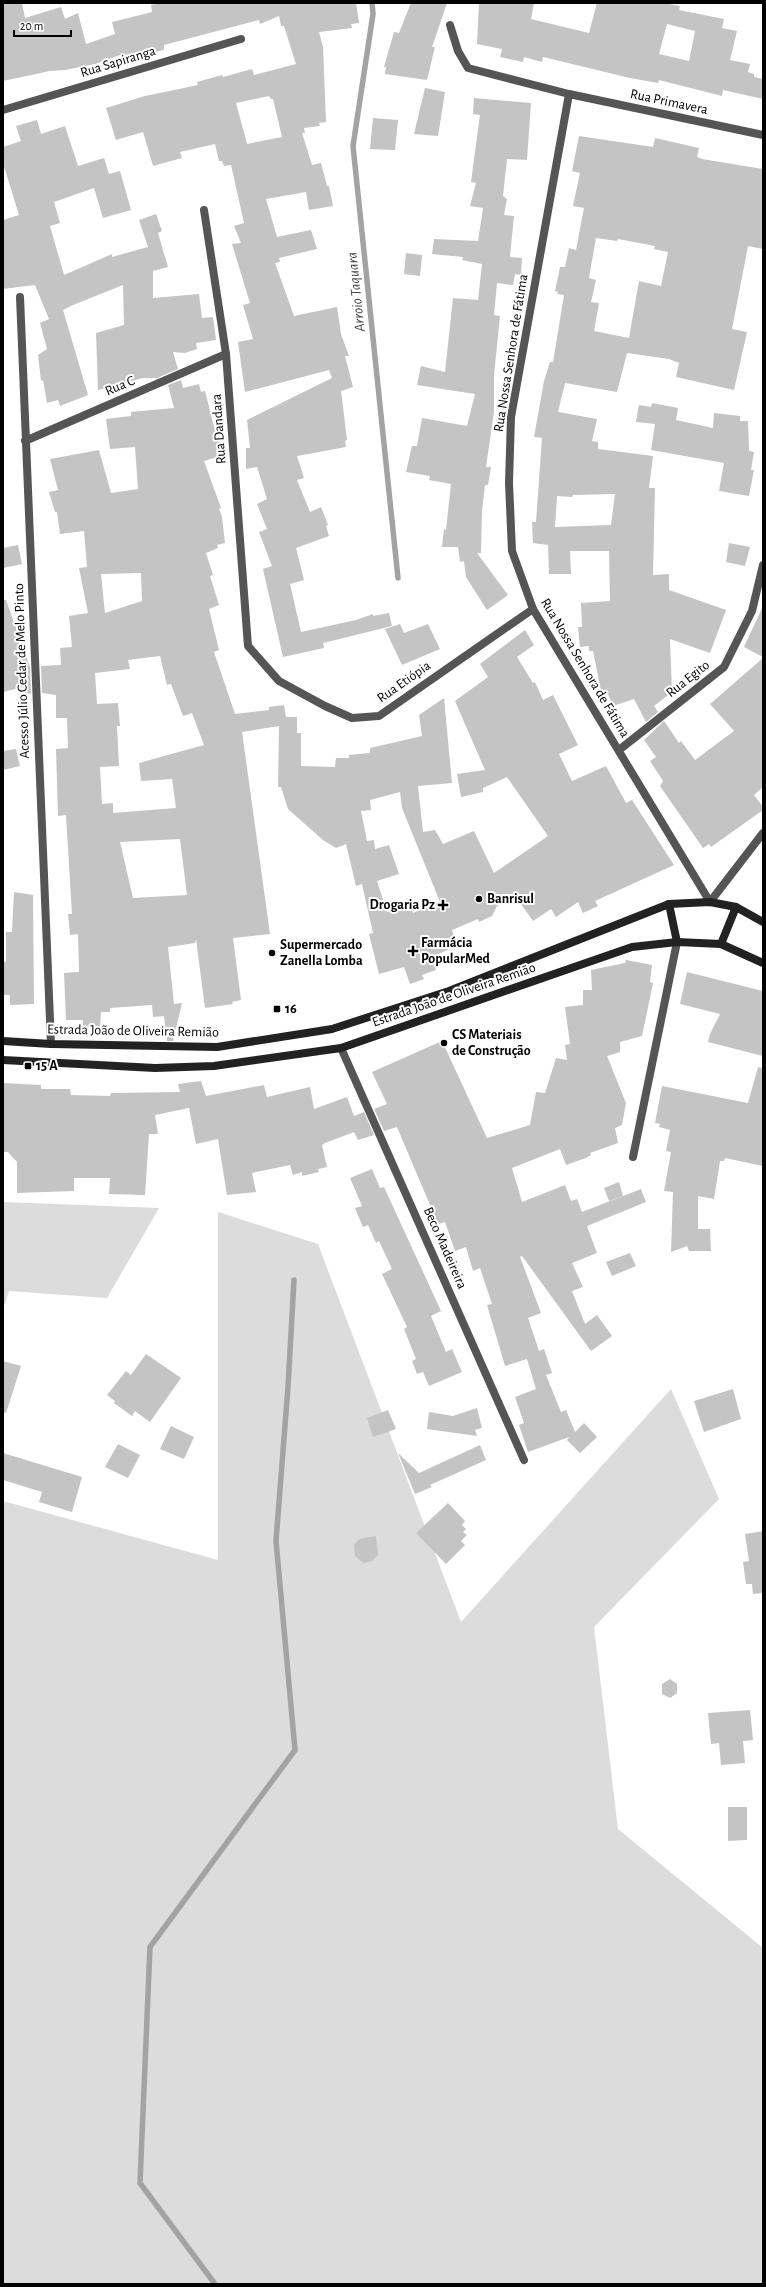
<svg xmlns="http://www.w3.org/2000/svg" width="766" height="2287" viewBox="0 0 766 2287" font-family="'Alegreya Sans',sans-serif">
  <style>
    .green { fill: #dcdcdc }
    .lines { fill: none; stroke-linecap: round; stroke-linejoin: round }
    .stream { stroke: #a3a3a3; stroke-width: 5.5 }
    .building { fill: #c4c4c4; fill-rule: evenodd }
    .minor { stroke: #555; stroke-width: 8 }
    .tertiary { stroke: #555; stroke-width: 8 }
    .secondary { stroke: #222; stroke-width: 8 }
    .poi-dot { fill: #000; stroke: #fff; stroke-width: 1.5 }
    .labels { text-anchor: middle; dominant-baseline: central; stroke-width: 4; stroke-linejoin: round; paint-order: stroke }
    .street-label { font-size: 14px; fill: #000; stroke: #fff }
    .poi-label { font-size: 14px; font-weight: bold; fill: #000; stroke: #fff; text-anchor: start }
    .water-label { font-size: 15px; font-style: italic; fill: #444; stroke: #fff }
  </style>
  <rect width="100%" height="100%" fill="#fff"/>
  <!-- green -->
  <g class="green">
    <path d="M3 1202 159 1208 107 1298 9 1291 3 1310Z"/>
    <path d="M218 1212 318 1244 461 1622 671 1389 719 1499 594 1627 618 1829 763 1948V2284H3V1501L218 1560Z"/>
  </g>
  <g class="lines">
    <!-- stream -->
    <g class="stream">
      <path d="M372 3 373 14 353 146 398 578"/>
      <path d="M215 2284 140 2183 150 1947 295 1750 276 1541 288 1387 294 1280"/>
    </g>
  </g>
  <!-- building -->
  <g class="building">
    <path d="M3 3H22L25 18 61 7 65 19 78 13 86 44 115 34 112 22 152 12 151 5 161 3H356L359 23 351 24 352 28 319 32 323 47 326 122 319 123 320 126 304 128 305 133H302L312 165 321 163 327 186H329L333 206 309 210 306 192 266 199 277 237 311 230 317 249 279 258 280 262 275 263 294 316 337 307 341 334 349 356H345L353 387 341 391 347 440 345 441 346 447 297 456 304 478 297 480 310 512 321 507 328 525 326 526 329 536 296 548 304 580 290 584 301 632 356 620 373 614V616L389 613 392 626 323 643 324 648 283 657 263 569 272 566 259 532 267 529 257 504 267 499 257 467 246 469V448H250L247 420 332 378 329 370 245 392 238 342 253 339 243 305 250 303 232 244 241 243 234 226 244 223 231 165 224 166 222 161H219L215 144 180 152 182 158 153 166 143 132 116 140 106 108 145 96 198 85 197 82 222 75 223 77 252 69 254 75 296 64 284 26H281L279 16 260 24 259 20 164 45V50L121 59 120 55 95 64 65 70 50 71 3 81ZM269 96 271 99H273L282 137 247 144 236 103Z"/>
    <path d="M411 3H447L432 47H435L427 80 385 74 386 67H384L394 32 399 33Z"/>
    <path d="M479 3H534L531 19 589 33 597 3H664L680 6 679 10 724 19 722 28 737 31 730 60 750 64 748 72 754 74V77L763 79V99L723 90 722 96 659 80 658 83 630 78 543 57 542 62 524 57 523 62 500 57 502 49 477 44ZM667 24 695 31 689 61 659 54Z"/>
    <path d="M425 88 445 92 438 136 414 134Z"/>
    <path d="M474 98 531 103 527 160 507 159 503 196 507 199 504 215 514 216 510 257 522 258 521 275 515 274 513 285 497 283 494 315 500 316 494 375V412L486 467H491L488 485H485L482 511 481 553H477L508 595 487 610 466 577 464 561 460 562 458 547H442L444 529 446 530 451 484 429 480 430 476 406 472 412 446H417L422 418 467 426 475 394 417 385 421 366 445 372 453 298 478 300 482 264 462 260 463 257 432 254 434 239 478 241 483 208 470 206 476 183 471 182 480 115 473 114Z"/>
    <path d="M373 118 398 120 395 150 370 149Z"/>
    <path d="M37 120 41 134 65 126 78 166 104 158 109 174 120 171 131 210 103 218 94 188 54 202 60 223 50 226 64 275 112 254V257L148 247 139 220 156 214 162 231 158 233 168 267 153 271V298L199 294 202 318 213 317 216 340 196 343 197 349 185 353 173 352 178 369 157 378H143L98 390 96 333 124 325 123 285 73 305 63 310 88 395 60 406 58 400 47 403 43 380 41 381 38 355 47 349 40 323 49 319 35 285 3 289V220L19 215 3 163V147L21 141 16 126Z"/>
    <path d="M579 136 653 147 655 138 699 148 697 157 702 159 763 169V249L748 246 732 329 747 332 734 390 676 377 679 363 669 359 627 353 617 392 565 383 558 412 597 419 592 441 598 442V449L653 456 649 488H655L653 575 669 574V590L726 610 710 653 670 639 672 692 654 706 658 712 646 722 634 699 613 706 608 694 602 696 593 651H589V646L580 647 578 627H582L581 603 610 601 609 551H570L571 574H549L548 545 533 543 532 522H536L542 438 534 437 544 381 550 362H553L564 295 557 294 558 292 555 291 560 267H565L569 248 576 250 584 208 573 206 580 173 572 171ZM596 238 617 241 618 239 655 246 654 249 668 252 661 286 639 281 629 338 594 331 599 303 591 302 596 280 589 278ZM615 494 611 525 555 527 557 496 572 497 573 495Z"/>
    <path d="M406 253 422 255 420 276 404 274Z"/>
    <path d="M181 380 183 388 199 384 201 392 205 391 215 431 224 455 204 461 221 508 219 509 222 517 225 543 217 545 218 548 206 553 213 575 210 576 219 605 209 609 219 650 214 652 235 714 269 710V707L284 705 286 717H297V733H301V766L335 767 336 758H349V755L370 753V748L422 736 419 715 444 698 452 783 418 786 423 832 435 830 443 844 474 831 494 873 548 836 507 777 483 788V792L461 797 457 774 485 770 455 701 488 677 480 664 525 630 534 645 517 657 533 683 535 682 543 700 553 695 578 745 559 754 572 781 606 766 626 803 632 800 674 865 595 901 598 906 583 913 578 902 556 917 551 909 533 921 516 897 497 906 492 916 479 922 478 919 452 930 457 946 431 957 436 970 422 975 424 979 410 984 404 967 379 974 369 934 373 933 362 884 356 886 346 844 336 848 323 840 288 809 281 787H278L279 726 242 732 270 934 233 938 241 1000 232 1002 233 1004 205 1008 196 939 195 943 168 947 174 1004 182 1003 173 1041H167L164 1016 153 1017 152 1005 110 1008V1012H101L100 1028 83 1027V1020H66L64 973 79 972 78 934 70 935 68 914H72L66 815 58 816 56 749 68 748 67 718H56V695L42 693 41 666 61 665 60 648 72 647 69 616 88 613 79 568 87 567 84 531 60 534 57 512H55L49 492 58 490 50 459 99 450 111 493 138 489 135 447 110 449 106 419 131 416V412L174 408 168 385ZM141 573 142 601 105 613 101 574ZM160 656 167 685 171 684 183 716 192 713 204 745 139 763 141 781 172 779 176 808 113 813V803L102 804 100 767 119 766 117 726H120L118 703 97 704 95 673 130 669 128 660ZM400 792 402 808 440 902 413 913 410 905 387 912 377 881 399 874 389 845 375 849 374 840 367 841 361 811 371 810 370 800ZM180 839 187 895 133 898 120 842Z"/>
    <path d="M652 403 678 408 676 420 713 428 714 413 740 416V421H748L749 451 754 452 751 470H754L749 496 719 491 724 463 651 450 655 424 636 422 639 405 651 407Z"/>
    <path d="M729 543 750 547 745 566 726 562Z"/>
    <path d="M18 545 22 564 3 568V548Z"/>
    <path d="M3 600H6L30 667 31 694 23 692V687L3 692Z"/>
    <path d="M763 606V657L744 647Z"/>
    <path d="M400 624 404 633 428 624 440 649 402 665 385 629Z"/>
    <path d="M763 658V787L754 795 763 807V810L711 847 709 844 703 848 660 786 663 781 650 761 656 757 644 740 664 721 679 743 681 741 695 760 734 731 710 704Z"/>
    <path d="M16 749 20 766 3 770V751Z"/>
    <path d="M14 892 33 895 34 1004 10 1005V995H3V961L6 962V932H12Z"/>
    <path d="M626 960 652 965 650 982 653 983 642 1036 620 1042V1052L607 1056 626 1103 622 1125 615 1128 618 1143 590 1153 591 1155 586 1158 566 1165 560 1149 512 1168 522 1202 565 1185 571 1201 577 1199 582 1212 641 1189 646 1202 587 1226 597 1253 572 1263 583 1287 572 1291 585 1324 597 1315 612 1336 591 1351 522 1256 520 1257 541 1313 528 1318 539 1351 544 1349 552 1373 546 1375 561 1412 566 1410 575 1432 584 1423 597 1437 580 1453 567 1440 569 1437 528 1452 519 1425 524 1423 515 1397 536 1389 527 1359 505 1366 487 1305 492 1304 480 1268 473 1271 466 1247 455 1251 445 1222 438 1224 397 1127 384 1131 374 1109 387 1104 372 1072 442 1041 487 1138 530 1125 536 1092 545 1093 556 1058 567 1060 565 1045 570 1044 565 1007 583 1005V990H592L591 970 625 963Z"/>
    <path d="M687 972 763 991V1056L708 1042 710 1034 720 1014 680 1004Z"/>
    <path d="M758 1067 763 1068V1166L725 1158 724 1161H720L714 1199 698 1196V1229H710L711 1251H689L687 1246 671 1252 673 1192 664 1191 671 1152 666 1151 670 1130 659 1127 660 1124 655 1123 662 1086 748 1103Z"/>
    <path d="M201 1081 206 1096 264 1085 267 1097 310 1087 314 1109 347 1097 354 1116 364 1112 374 1135 358 1140 354 1132 325 1143 322 1145 327 1167 318 1169 319 1172 302 1176V1172L293 1175 290 1165 252 1173 256 1192 227 1195 218 1139 196 1144 189 1108 155 1115 158 1134H149L145 1195 109 1194 110 1178H74V1191L17 1193V1162L8 1152H3V1083L41 1085V1089H70L71 1095 110 1096 111 1093 180 1092 178 1084Z"/>
    <path d="M372 1169 380 1188 384 1187 441 1311 431 1316 446 1352 452 1349 462 1372 429 1386 423 1372 417 1374 412 1361 416 1359 404 1329 407 1327 382 1274 392 1269 379 1241 376 1243 368 1225 363 1227 355 1208 362 1206 350 1178Z"/>
    <path d="M619 1182 623 1196 609 1201 604 1188Z"/>
    <path d="M630 1253 636 1266 612 1276 606 1262Z"/>
    <path d="M146 1354 181 1378 150 1422 135 1411 132 1416 114 1403 115 1401 107 1395 126 1371 131 1375Z"/>
    <path d="M3 1361 21 1366 6 1413 3 1412Z"/>
    <path d="M733 1389 741 1419 704 1432 694 1401Z"/>
    <path d="M477 1408 482 1428 475 1430 477 1436 427 1429 429 1412 453 1416Z"/>
    <path d="M388 1410 396 1429 373 1437 367 1418Z"/>
    <path d="M171 1426 194 1437 184 1459 160 1449Z"/>
    <path d="M118 1444 140 1455 128 1478 105 1467Z"/>
    <path d="M480 1445 486 1460 430 1485 432 1487 415 1494 398 1453 419 1473Z"/>
    <path d="M3 1453 82 1477 72 1512 39 1502 42 1492 3 1480Z"/>
    <path d="M448 1503 465 1521 462 1525 466 1529 463 1532 467 1535 461 1541 465 1545 446 1564 416 1533Z"/>
    <path d="M763 1531V1593L753 1594 752 1584H746L743 1562 749 1561 745 1534Z"/>
    <path d="M376 1536 378 1555 372 1561 364 1563 355 1556 354 1545 359 1539Z"/>
    <path d="M670 1679 677 1684V1693L670 1698 662 1694V1684Z"/>
    <path d="M750 1710 753 1740 743 1741 745 1763 721 1765 719 1743 711 1744 708 1713Z"/>
    <path d="M728 1807H747V1840L728 1841Z"/>
  </g>
  <g class="lines">
    <!-- minor -->
    <g class="minor">
      <path d="M450 25 458 51 468 68 569 94 763 135"/>
      <path d="M569 94 511 417 509 483 512 551 533 609 710 902"/>
      <path d="M3 110 241 39"/>
      <path d="M204 210 226 354 248 646 279 681 325 706 352 718 379 716 533 609"/>
      <path d="M20 297 51 1044"/>
      <path d="M25 441 226 354"/>
      <path d="M619 750 724 667 752 611 763 565"/>
      <path d="M341 1048 524 1460"/>
      <path d="M633 1157 677 942"/>
    </g>
    <!-- tertiary -->
    <path class="tertiary" d="M710 902 763 833"/>
    <!-- secondary -->
    <g class="secondary">
      <path d="M669 904 677 942"/>
      <path d="M721 944 736 907"/>
      <path d="M3 1041 51 1044 217 1047 332 1029 449 991 669 904 710 902 736 907 763 922"/>
      <path d="M3 1060 155 1068 214 1066 341 1048 632 947 677 942 721 944 763 963"/>
    </g>
  </g>
  <!-- markers -->
  <g class="poi-dot">
    <circle cx="479" cy="899" r="4"/>
    <path d="M441 899h4v4h4v4h-4v4h-4v-4h-4v-4h4z"/>
    <path d="M411 945h4v4h4v4h-4v4h-4v-4h-4v-4h4z"/>
    <circle cx="272" cy="953" r="4"/>
    <rect x="273" y="1005" width="8" height="8" rx="2"/>
    <circle cx="444" cy="1043" r="4"/>
    <rect x="24" y="1062" width="8" height="8" rx="2"/>
  </g>
  <g class="labels">
    <!-- street labels -->
    <g class="street-label">
      <text transform="translate(118 62) rotate(-17)">Rua Sapiranga</text>
      <text transform="translate(669 102) rotate(12)">Rua Primavera</text>
      <text transform="translate(511 353) rotate(-81)">Rua Nossa Senhora de Fátima</text>
      <text transform="translate(120 386) rotate(-23)">Rua C</text>
      <text transform="translate(219 429) rotate(-94)">Rua Dandara</text>
      <text transform="translate(585 668) rotate(59)">Rua Nossa Senhora de Fátima</text>
      <text transform="translate(22 671) rotate(-92)">Acesso Júlio Cedar de Melo Pinto</text>
      <text transform="translate(688 679) rotate(-38)">Rua Egito</text>
      <text transform="translate(404 682) rotate(-35)">Rua Etiópia</text>
      <text transform="translate(454 995) rotate(-19)">Estrada João de Oliveira Remião</text>
      <text transform="translate(133 1031) rotate(1)">Estrada João de Oliveira Remião</text>
      <text transform="translate(445 1248) rotate(66)">Beco Madeireira</text>
    </g>
    <!-- poi labels -->
    <g class="poi-label">
      <text x="487" y="899">Banrisul</text>
      <text x="435" y="905" text-anchor="end">Drogaria Pz</text>
      <text x="421" y="943">Farmácia<tspan x="421" dy="16">PopularMed</tspan></text>
      <text x="280" y="945">Supermercado<tspan x="280" dy="16">Zanella Lomba</tspan></text>
      <text x="285" y="1009">16</text>
      <text x="452" y="1035">CS Materiais<tspan x="452" dy="16">de Construção</tspan></text>
      <text x="36" y="1066">15 A</text>
    </g>
    <!-- water labels -->
    <g class="water-label">
      <text transform="translate(356 292) rotate(-96)">Arroio Taquara</text>
    </g>
  </g>
  <!-- border -->
  <rect width="766" height="2287" fill="none" stroke="#000000" stroke-width="8"/>
  <!-- scale -->
  <path d="M14 30v6h57v-6" fill="none" stroke="#000000" stroke-width="2"/>
  <text x="20" y="30" font-size="12" fill="#000000" stroke="#ffffff" stroke-width="3" paint-order="stroke">20 m</text>
</svg>
